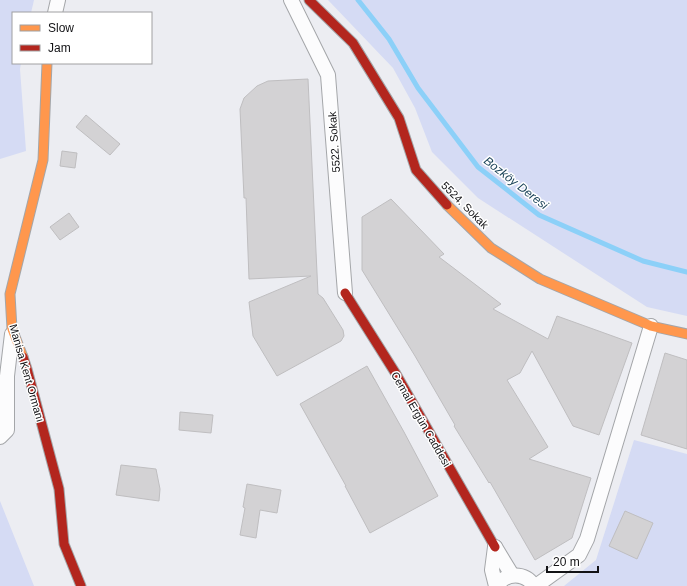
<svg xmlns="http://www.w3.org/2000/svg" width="687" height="586" viewBox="0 0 687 586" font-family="Helvetica,sans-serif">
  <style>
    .green { fill: #d5dbf4 }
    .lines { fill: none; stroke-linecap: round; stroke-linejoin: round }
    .stream { stroke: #8cd0f8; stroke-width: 5 }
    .building { fill: #d3d2d4; stroke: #bfbec0 }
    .street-casing { stroke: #a4a6a9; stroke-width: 16 }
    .slow-casing { stroke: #a4a6a9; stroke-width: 11 }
    .jam-casing { stroke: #a4a6a9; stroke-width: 11 }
    .street { stroke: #fcfcfd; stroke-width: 14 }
    .slow { stroke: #ff974d; stroke-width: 9 }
    .jam { stroke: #b3261e; stroke-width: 9 }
    .labels { text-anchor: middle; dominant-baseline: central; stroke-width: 3; stroke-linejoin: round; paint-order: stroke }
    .street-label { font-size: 11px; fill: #121215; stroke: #fff }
    .water-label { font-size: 12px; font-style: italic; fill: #163f55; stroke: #fff }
  </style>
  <rect width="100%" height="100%" fill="#ecedf2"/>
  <!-- green -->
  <g class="green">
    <path d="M0 0H34L31 13H13V63H21L20 69 26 151 0 159Z"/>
    <path d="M328 0H687V316L647 307 478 198 432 152 415 108 393 68Z"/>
    <path d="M634 440 687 454V586H564L596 560Z"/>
    <path d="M0 501 34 586H0Z"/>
  </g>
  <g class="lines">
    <!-- stream -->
    <path class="stream" d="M358 0 389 39 418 88 478 167 539 215 643 261 687 272"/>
  </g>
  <!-- building -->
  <g class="building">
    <path d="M308 79 318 294 323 298 343 330 344 336 341 341 277 376 253 336 249 302 311 276 249 279 246 198H244L240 109 244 98 257 86 268 81Z"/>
    <path d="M86 115 120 144 110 155 76 127Z"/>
    <path d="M62 151 77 153 75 168 60 166Z"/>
    <path d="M391 199 444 254 439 257 501 304 493 309 548 339 557 316 632 343 599 435 573 426 532 351 520 373 507 380 548 447 529 459 591 478 572 538 535 560 490 482 489 483 454 426 455 425 415 356 362 270V217Z"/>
    <path d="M69 213 79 227 60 240 50 227Z"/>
    <path d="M665 353 687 360V449L641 435Z"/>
    <path d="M367 366 404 432 438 496 370 533 345 486H346L300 404Z"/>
    <path d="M180 412 213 415 211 433 179 430Z"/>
    <path d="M121 465 156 469 160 489 159 501 116 495Z"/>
    <path d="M247 484 281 490 277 513 260 510 256 538 240 535 245 508 243 507Z"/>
    <path d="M625 511 653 523 637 559 609 546Z"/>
  </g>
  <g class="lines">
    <!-- street casing -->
    <g class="street-casing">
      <g id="street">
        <path d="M291 0 328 75 345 293"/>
        <path d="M55 13 58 0"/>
        <path d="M0 437 7 430V376L12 334"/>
        <path d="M495 547 492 570 496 586"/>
        <path d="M495 547 512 575"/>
        <path d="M497 586C506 572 525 572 534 586"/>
        <path d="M536 586 579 555 587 539 651 326"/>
      </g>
    </g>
    <!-- slow casing -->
    <g class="slow-casing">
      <g id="slow">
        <path d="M447 205 491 248 540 279 651 326 687 334"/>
        <path d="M23 357 12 329 10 294 43 160 47 63"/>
      </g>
    </g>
    <!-- jam casing -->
    <g class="jam-casing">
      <g id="jam">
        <path d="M309 0 353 43 399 118 416 170 447 205"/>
        <path d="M345 293 396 374 495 547"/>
        <path d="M23 357 27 369 59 489 64 544 81 586"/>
      </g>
    </g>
    <!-- street -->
    <use href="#street" class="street"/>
    <!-- slow -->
    <use href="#slow" class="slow"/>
    <!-- jam -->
    <use href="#jam" class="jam"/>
  </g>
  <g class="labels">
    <!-- street labels -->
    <g class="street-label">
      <text transform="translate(334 142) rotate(-94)">5522. Sokak</text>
      <text transform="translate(465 205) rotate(45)">5524. Sokak</text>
      <text transform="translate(27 373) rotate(74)">Manisa Kent Ormanı</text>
      <text transform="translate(421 419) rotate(60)">Cemal Ergün Caddesi</text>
    </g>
    <!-- water labels -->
    <g class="water-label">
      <text transform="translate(516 183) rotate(38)">Bozköy Deresi</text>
    </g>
  </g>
  <!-- legend -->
  <rect x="12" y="12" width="140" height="52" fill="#ffffff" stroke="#a0a0a1"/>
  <rect x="20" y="25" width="20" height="6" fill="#ff974d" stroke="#a0a0a1"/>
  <text x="48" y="32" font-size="12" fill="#121215">Slow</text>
  <rect x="20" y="45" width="20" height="6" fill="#b3261e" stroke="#a0a0a1"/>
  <text x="48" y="52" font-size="12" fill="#121215">Jam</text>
  <!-- scale -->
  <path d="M547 566v6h51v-6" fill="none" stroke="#121215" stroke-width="2"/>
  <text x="553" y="566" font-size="12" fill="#121215" stroke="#ffffff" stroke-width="3" paint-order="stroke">20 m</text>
</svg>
